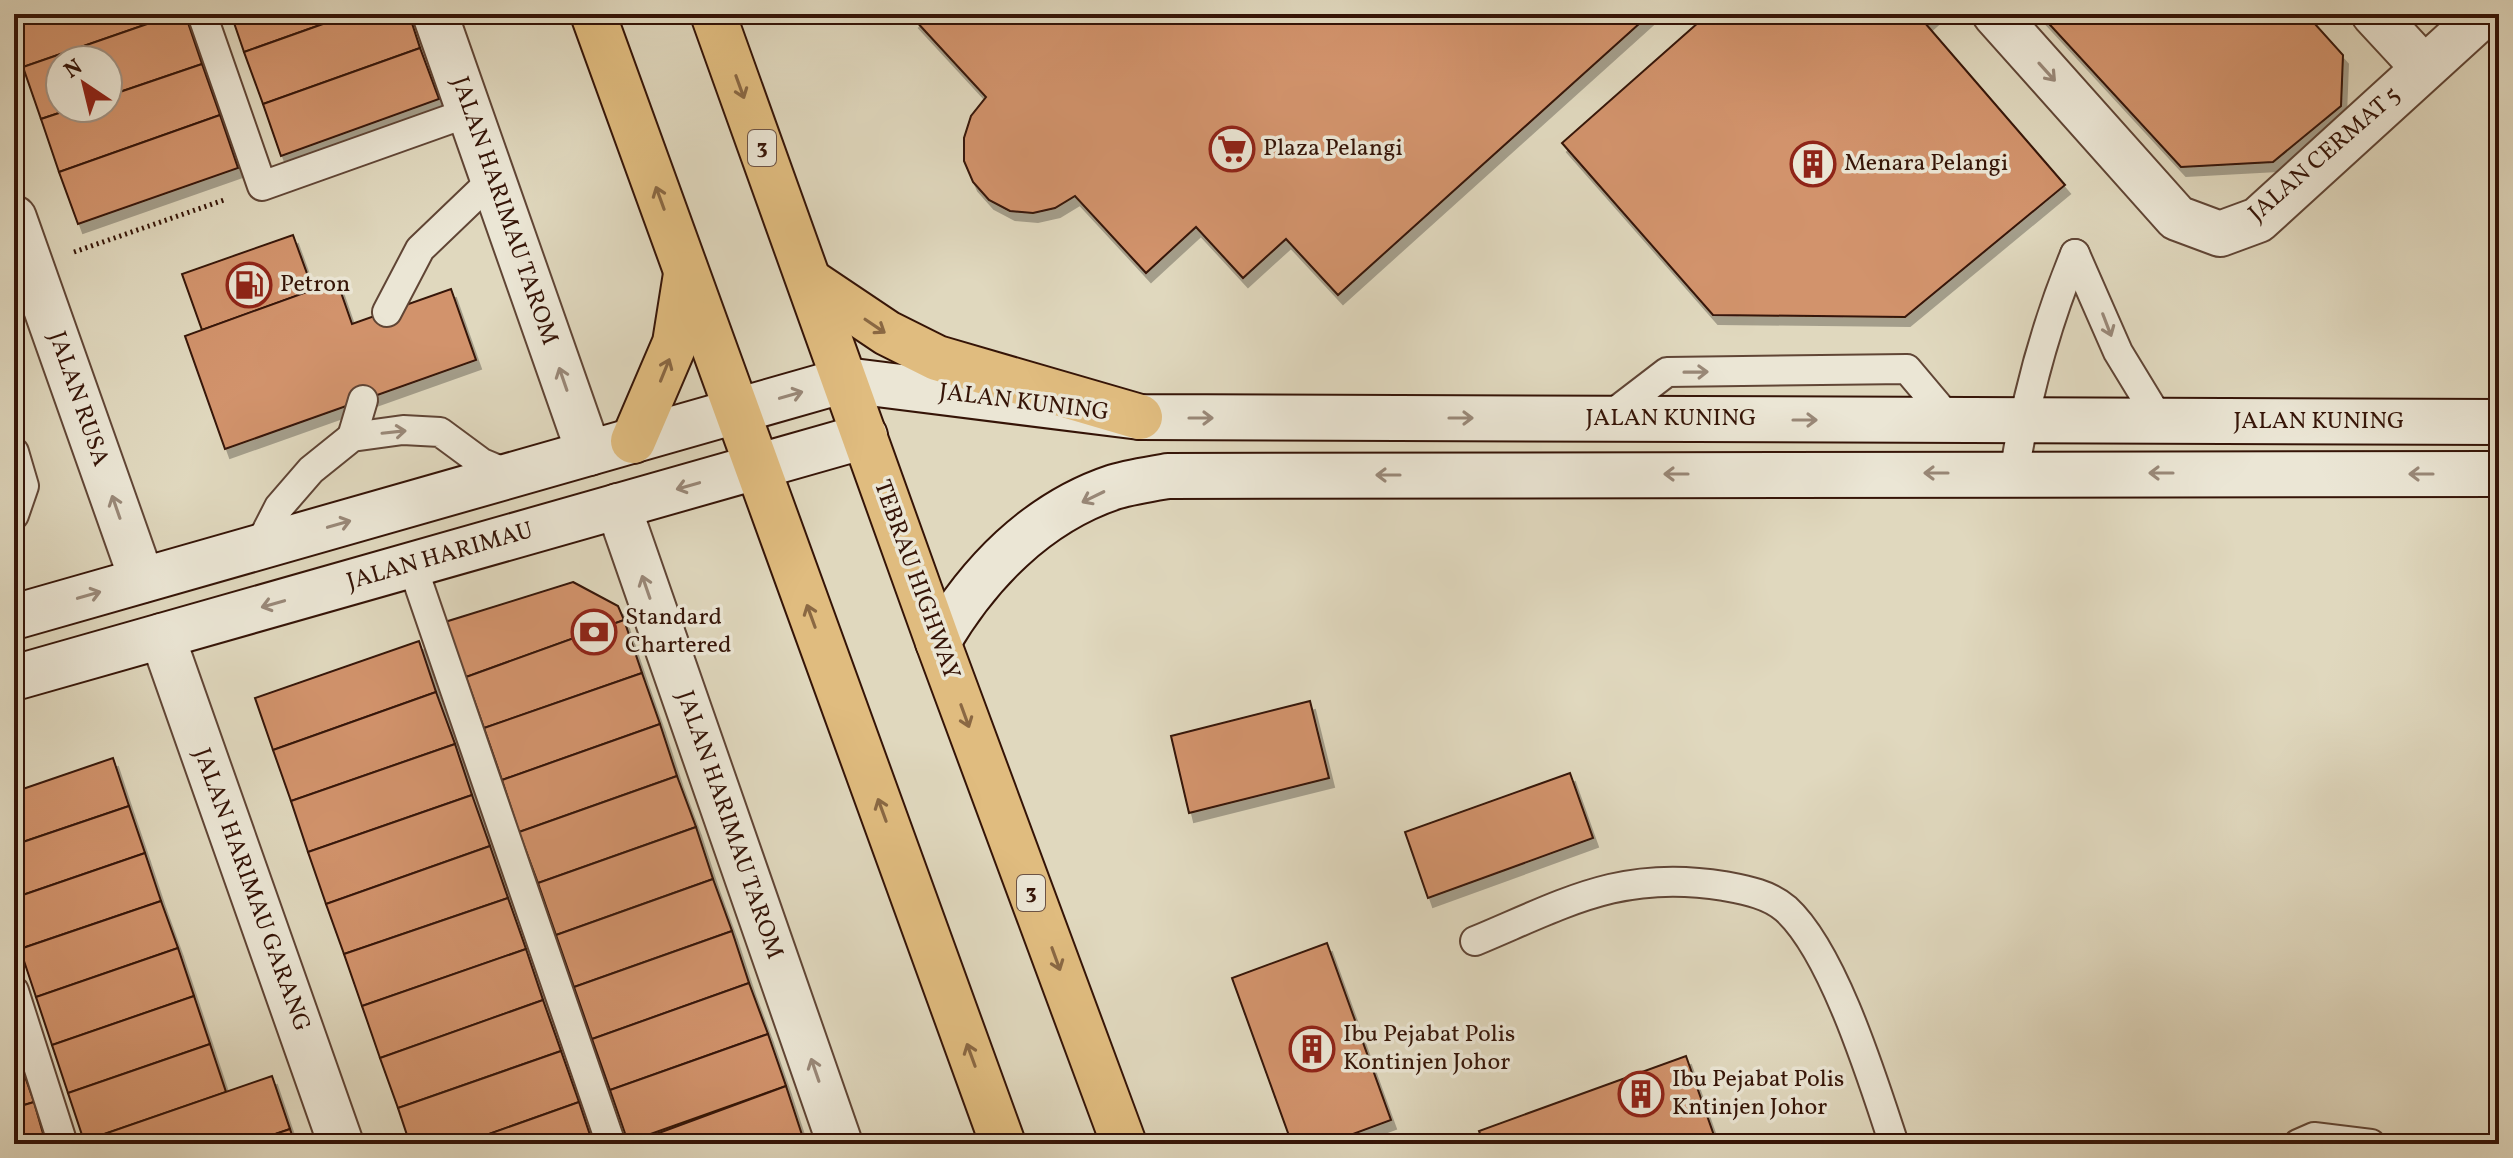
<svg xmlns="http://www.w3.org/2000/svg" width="2513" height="1158" viewBox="0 0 2513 1158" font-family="Vollkorn,serif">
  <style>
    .building { fill: #d2936c; stroke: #351407; stroke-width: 2; filter: url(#shadow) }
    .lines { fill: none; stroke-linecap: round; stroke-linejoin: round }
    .lane-casing { stroke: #604535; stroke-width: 32 }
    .street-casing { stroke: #604535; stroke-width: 48 }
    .secondary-casing { stroke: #351407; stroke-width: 48 }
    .highway-casing { stroke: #351407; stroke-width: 48 }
    .path { stroke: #351407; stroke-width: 5; stroke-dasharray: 2 4; stroke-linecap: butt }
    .lane { stroke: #ebe6d5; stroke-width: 28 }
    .street { stroke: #ebe6d5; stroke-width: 44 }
    .secondary { stroke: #ebe6d5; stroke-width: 44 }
    .highway { stroke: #e0bc7f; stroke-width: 44 }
    .oneway { stroke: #998878 }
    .oneway2 { stroke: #8a6843 }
    .labels { text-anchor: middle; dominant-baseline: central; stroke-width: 7; stroke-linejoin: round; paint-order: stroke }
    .shield { fill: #ebe6d5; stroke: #6c5345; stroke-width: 2 }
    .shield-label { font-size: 22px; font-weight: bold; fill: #351407 }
    .poi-label { font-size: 24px; fill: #351407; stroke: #ebe6d5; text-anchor: start }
    .street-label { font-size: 24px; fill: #351407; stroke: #ebe6d5 }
  </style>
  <defs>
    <filter id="shadow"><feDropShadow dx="5" dy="9" stdDeviation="0" flood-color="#0004"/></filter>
  </defs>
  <rect width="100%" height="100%" fill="#e0d8be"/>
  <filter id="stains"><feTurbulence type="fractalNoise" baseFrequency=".0025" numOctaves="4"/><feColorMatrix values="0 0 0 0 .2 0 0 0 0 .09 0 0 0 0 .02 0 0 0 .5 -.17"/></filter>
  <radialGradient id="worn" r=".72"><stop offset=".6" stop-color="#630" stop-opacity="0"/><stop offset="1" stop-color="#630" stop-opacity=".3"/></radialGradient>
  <!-- building -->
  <g class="building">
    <path d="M14 14H176L23 67 14 41Z"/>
    <path d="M176 14H185L202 64 108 96V60H60V108H74L41 119 23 67Z"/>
    <path d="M231 14H351L244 52Z"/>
    <path d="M351 14H409L420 48 263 104 244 52Z"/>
    <path d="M920 14H1650L1338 295 1286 239 1243 278 1196 227 1146 273 1075 196 1055 208 1033 213 1010 211 989 200 973 182 964 161V138L971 116 986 97 914 19Z"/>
    <path d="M1708 14H1793L1925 23 2065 185 1905 317 1713 315 1562 143Z"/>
    <path d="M1793 14H1935L1925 23Z"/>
    <path d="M2040 14H2306L2343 55 2341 106 2273 162 2181 167Z"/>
    <path d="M420 48 439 99 281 156 263 104Z"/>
    <path d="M202 64 220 115 59 172 41 119 74 108H108V96Z"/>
    <path d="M220 115 238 168 78 224 59 172Z"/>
    <path d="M293 235 313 290 202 330 182 274Z"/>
    <path d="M337 281 352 324 451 289 476 360 225 449 185 336Z"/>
    <path d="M573 582 618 606 624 620 466 677 445 622Z"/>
    <path d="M624 620 642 673 484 728 466 677Z"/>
    <path d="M419 641 436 692 273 750 255 698Z"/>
    <path d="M642 673 660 724 502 780 484 728Z"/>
    <path d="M436 692 455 744 291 801 273 750Z"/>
    <path d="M1310 701 1329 778 1189 813 1171 736Z"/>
    <path d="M660 724 677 776 519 832 502 780Z"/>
    <path d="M455 744 472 795 308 852 291 801Z"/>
    <path d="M113 758 129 806 14 845V792Z"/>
    <path d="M1570 773 1593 838 1428 898 1405 832Z"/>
    <path d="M677 776 696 827 538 883 519 832Z"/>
    <path d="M472 795 490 846 326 904 308 852Z"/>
    <path d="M129 806 145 853 14 898V845Z"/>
    <path d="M696 827 713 879 556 935 538 883Z"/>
    <path d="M490 846 508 898 344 954 326 904Z"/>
    <path d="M145 853 161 901 20 949 14 932V898Z"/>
    <path d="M713 879 732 931 574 987 556 935Z"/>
    <path d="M508 898 526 949 362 1006 344 954Z"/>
    <path d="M161 901 178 948 36 997 20 949Z"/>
    <path d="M732 931 749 983 592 1039 574 987Z"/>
    <path d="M1327 943 1391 1120 1350 1135 1353 1144H1292L1232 978Z"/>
    <path d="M178 948 194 996 52 1045 36 997Z"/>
    <path d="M526 949 543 1000 380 1058 362 1006Z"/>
    <path d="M749 983 768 1034 610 1090 592 1039Z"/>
    <path d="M194 996 210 1044 68 1093 52 1045Z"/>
    <path d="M543 1000 561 1051 398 1108 380 1058Z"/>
    <path d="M768 1034 786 1086 628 1142 610 1090Z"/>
    <path d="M210 1044 226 1092 84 1141 68 1093Z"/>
    <path d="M561 1051 579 1102 461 1144H410L398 1108Z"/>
    <path d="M17 1054 34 1102 14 1108V1055Z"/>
    <path d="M1686 1056 1717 1144H1484L1479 1131Z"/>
    <path d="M272 1076 290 1129 246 1144H85L84 1141Z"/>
    <path d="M786 1086 803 1138 786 1144H629Z"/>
    <path d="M34 1102 46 1144H14V1108Z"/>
    <path d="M579 1102 593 1144H461Z"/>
    <path d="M290 1129 295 1144H246Z"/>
  </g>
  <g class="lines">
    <!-- lane casing -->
    <g class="lane-casing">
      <g id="lane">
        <path d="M202 14 262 186 470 112"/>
        <path d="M2075 254 2118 352 2160 421"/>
        <path d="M387 312 420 249 493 179"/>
        <path d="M1607 418 1667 372 1907 369 1950 420"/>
        <path d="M352 437 363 400"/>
        <path d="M14 452 24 486 14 515"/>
        <path d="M2014 473C2026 399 2046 324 2075 254"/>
        <path d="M258 548 279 507 311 470 352 437 403 430 440 432 482 463 511 475"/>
        <path d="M412 565 611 1144"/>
        <path d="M1475 941C1566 903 1622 869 1724 886 1745 890 1769 894 1786 909 1834 953 1873 1081 1894 1144"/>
        <path d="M14 991 63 1144"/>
        <path d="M2298 1144 2314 1137 2371 1144"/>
      </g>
    </g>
    <!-- street casing -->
    <g class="street-casing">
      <g id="street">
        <path d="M435 14 589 453"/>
        <path d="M1995 14 2177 218 2220 234 2258 220 2484 14"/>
        <path d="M2374 14 2424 68"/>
        <path d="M14 218 142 580"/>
        <path d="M618 506 840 1144"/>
        <path d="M162 636 341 1144"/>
      </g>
    </g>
    <!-- secondary casing -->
    <g class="secondary-casing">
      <g id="secondary">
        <path d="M14 617 845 380 1140 417 2499 422"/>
        <path d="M938 642C978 574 1036 513 1114 487 1131 482 1150 479 1168 476L2499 474"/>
        <path d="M14 678 865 436"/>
      </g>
    </g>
    <!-- highway casing -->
    <g class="highway-casing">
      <g id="highway">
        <path d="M593 14 1003 1144"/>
        <path d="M713 14 938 642 1124 1144"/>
        <path d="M811 282 887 333 937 358 1140 417"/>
        <path d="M633 441 675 343 686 274"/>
      </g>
    </g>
    <!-- path -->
    <path class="path" d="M74 252 224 200"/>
    <!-- lane -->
    <use href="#lane" class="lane"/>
    <!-- street -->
    <use href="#street" class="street"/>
    <!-- secondary -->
    <use href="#secondary" class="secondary"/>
    <!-- highway -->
    <use href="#highway" class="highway"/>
  </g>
  <!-- one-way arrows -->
  <defs><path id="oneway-shaft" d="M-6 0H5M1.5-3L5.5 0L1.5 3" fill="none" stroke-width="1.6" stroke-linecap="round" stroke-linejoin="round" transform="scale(2)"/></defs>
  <g class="oneway">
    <use href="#oneway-shaft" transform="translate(2047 72) rotate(48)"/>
    <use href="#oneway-shaft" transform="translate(2107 325) rotate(69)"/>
    <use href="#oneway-shaft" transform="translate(1696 372) rotate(-1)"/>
    <use href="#oneway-shaft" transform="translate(563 379) rotate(-109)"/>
    <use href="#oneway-shaft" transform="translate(791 395) rotate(-16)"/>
    <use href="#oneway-shaft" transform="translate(1201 418)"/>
    <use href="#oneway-shaft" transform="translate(1461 418)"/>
    <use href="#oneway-shaft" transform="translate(1805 420)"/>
    <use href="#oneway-shaft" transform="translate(394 432) rotate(-6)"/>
    <use href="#oneway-shaft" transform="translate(1936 473) rotate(180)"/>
    <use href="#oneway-shaft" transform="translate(2161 473) rotate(-180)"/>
    <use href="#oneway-shaft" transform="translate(1676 474) rotate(180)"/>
    <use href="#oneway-shaft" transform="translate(2421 474) rotate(-180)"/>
    <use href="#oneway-shaft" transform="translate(1388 475) rotate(180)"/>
    <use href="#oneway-shaft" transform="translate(688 486) rotate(164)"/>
    <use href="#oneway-shaft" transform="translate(1093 497) rotate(154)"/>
    <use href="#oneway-shaft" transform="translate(116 507) rotate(-109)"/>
    <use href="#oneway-shaft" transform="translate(339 524) rotate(-16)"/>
    <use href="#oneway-shaft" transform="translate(646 587) rotate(-109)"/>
    <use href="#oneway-shaft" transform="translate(89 595) rotate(-16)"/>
    <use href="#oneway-shaft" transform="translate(273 604) rotate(164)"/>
    <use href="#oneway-shaft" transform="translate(815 1070) rotate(-109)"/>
  </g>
  <g class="oneway2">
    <use href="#oneway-shaft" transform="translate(740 87) rotate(70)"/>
    <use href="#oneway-shaft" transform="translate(660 198) rotate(-110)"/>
    <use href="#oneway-shaft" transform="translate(875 326) rotate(34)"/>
    <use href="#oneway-shaft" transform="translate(665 370) rotate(-68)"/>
    <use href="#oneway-shaft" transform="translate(811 616) rotate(-110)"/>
    <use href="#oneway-shaft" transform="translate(965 716) rotate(70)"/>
    <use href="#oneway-shaft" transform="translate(882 810) rotate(-110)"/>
    <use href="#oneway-shaft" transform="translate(1056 959) rotate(70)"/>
    <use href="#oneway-shaft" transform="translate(971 1055) rotate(-110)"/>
  </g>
  <!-- icons -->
  <defs>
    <g id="supermarket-ring" transform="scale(2.3)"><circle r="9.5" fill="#ebe6d5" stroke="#8f2418" stroke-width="1.5"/><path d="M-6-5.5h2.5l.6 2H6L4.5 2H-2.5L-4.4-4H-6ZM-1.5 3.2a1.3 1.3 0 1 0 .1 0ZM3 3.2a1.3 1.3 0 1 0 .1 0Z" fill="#8f2418"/></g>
    <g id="building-ring" transform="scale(2.3)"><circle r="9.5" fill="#ebe6d5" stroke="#8f2418" stroke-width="1.5"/><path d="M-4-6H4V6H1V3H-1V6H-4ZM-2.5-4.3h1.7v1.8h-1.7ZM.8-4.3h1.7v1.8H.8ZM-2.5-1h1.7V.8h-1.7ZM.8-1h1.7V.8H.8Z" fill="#8f2418"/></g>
    <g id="fuel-ring" transform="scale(2.3)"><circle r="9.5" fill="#ebe6d5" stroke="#8f2418" stroke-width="1.5"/><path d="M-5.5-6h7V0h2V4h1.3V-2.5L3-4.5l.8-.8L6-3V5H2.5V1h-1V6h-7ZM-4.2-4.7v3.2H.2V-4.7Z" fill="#8f2418"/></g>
    <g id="bank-ring" transform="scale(2.3)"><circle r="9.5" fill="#ebe6d5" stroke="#8f2418" stroke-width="1.5"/><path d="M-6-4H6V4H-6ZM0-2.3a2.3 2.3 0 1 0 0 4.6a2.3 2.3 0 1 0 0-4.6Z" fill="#8f2418"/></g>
  </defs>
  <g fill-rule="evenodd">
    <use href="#supermarket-ring" x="1232" y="149"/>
    <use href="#building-ring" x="1813" y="164"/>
    <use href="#fuel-ring" x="249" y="285"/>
    <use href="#bank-ring" x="594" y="632"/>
    <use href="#building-ring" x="1312" y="1049"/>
    <use href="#building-ring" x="1641" y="1094"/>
  </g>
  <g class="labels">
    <!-- shield labels -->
    <g class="shield">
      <rect x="748" y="130" width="28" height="36" rx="6"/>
      <rect x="1017" y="875" width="28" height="36" rx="6"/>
    </g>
    <g class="shield-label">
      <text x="762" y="148">3</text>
      <text x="1031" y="893">3</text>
    </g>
    <!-- poi labels -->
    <g class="poi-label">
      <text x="1263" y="149">Plaza Pelangi</text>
      <text x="1844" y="164">Menara Pelangi</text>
      <text x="280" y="285">Petron</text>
      <text x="625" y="618">Standard<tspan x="625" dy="28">Chartered</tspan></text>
      <text x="1343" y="1035">Ibu Pejabat Polis<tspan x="1343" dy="28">Kontinjen Johor</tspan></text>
      <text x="1672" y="1080">Ibu Pejabat Polis<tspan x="1672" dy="28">Kntinjen Johor</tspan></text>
    </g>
    <!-- street labels -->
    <g class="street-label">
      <text transform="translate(2325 155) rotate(-41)">JALAN CERMAT 5</text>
      <text transform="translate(504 211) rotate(71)">JALAN HARIMAU TAROM</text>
      <text transform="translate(78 399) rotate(71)">JALAN RUSA</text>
      <text transform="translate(1024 403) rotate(7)">JALAN KUNING</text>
      <text x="1671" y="419">JALAN KUNING</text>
      <text x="2319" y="422">JALAN KUNING</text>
      <text transform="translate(440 557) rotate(-16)">JALAN HARIMAU</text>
      <text transform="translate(916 580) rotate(70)">TEBRAU HIGHWAY</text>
      <text transform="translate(729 825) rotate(71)">JALAN HARIMAU TAROM</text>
      <text transform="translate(251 890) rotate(70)">JALAN HARIMAU GARANG</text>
    </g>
  </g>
  <!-- margin -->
  <rect width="2513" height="1158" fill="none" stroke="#e0d8be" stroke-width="48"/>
  <rect x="16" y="16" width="2481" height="1126" fill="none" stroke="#351407" stroke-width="4"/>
  <rect x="24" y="24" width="2465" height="1110" fill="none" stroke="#351407" stroke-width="2"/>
  <!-- north arrow -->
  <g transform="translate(84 84) rotate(325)"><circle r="38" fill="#ebe6d5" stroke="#a29283" stroke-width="2"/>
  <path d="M0-6L14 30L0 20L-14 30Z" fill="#8f2418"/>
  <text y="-12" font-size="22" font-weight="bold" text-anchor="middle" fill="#351407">N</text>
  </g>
  <rect width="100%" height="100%" filter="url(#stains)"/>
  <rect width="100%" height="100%" fill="url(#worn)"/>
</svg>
